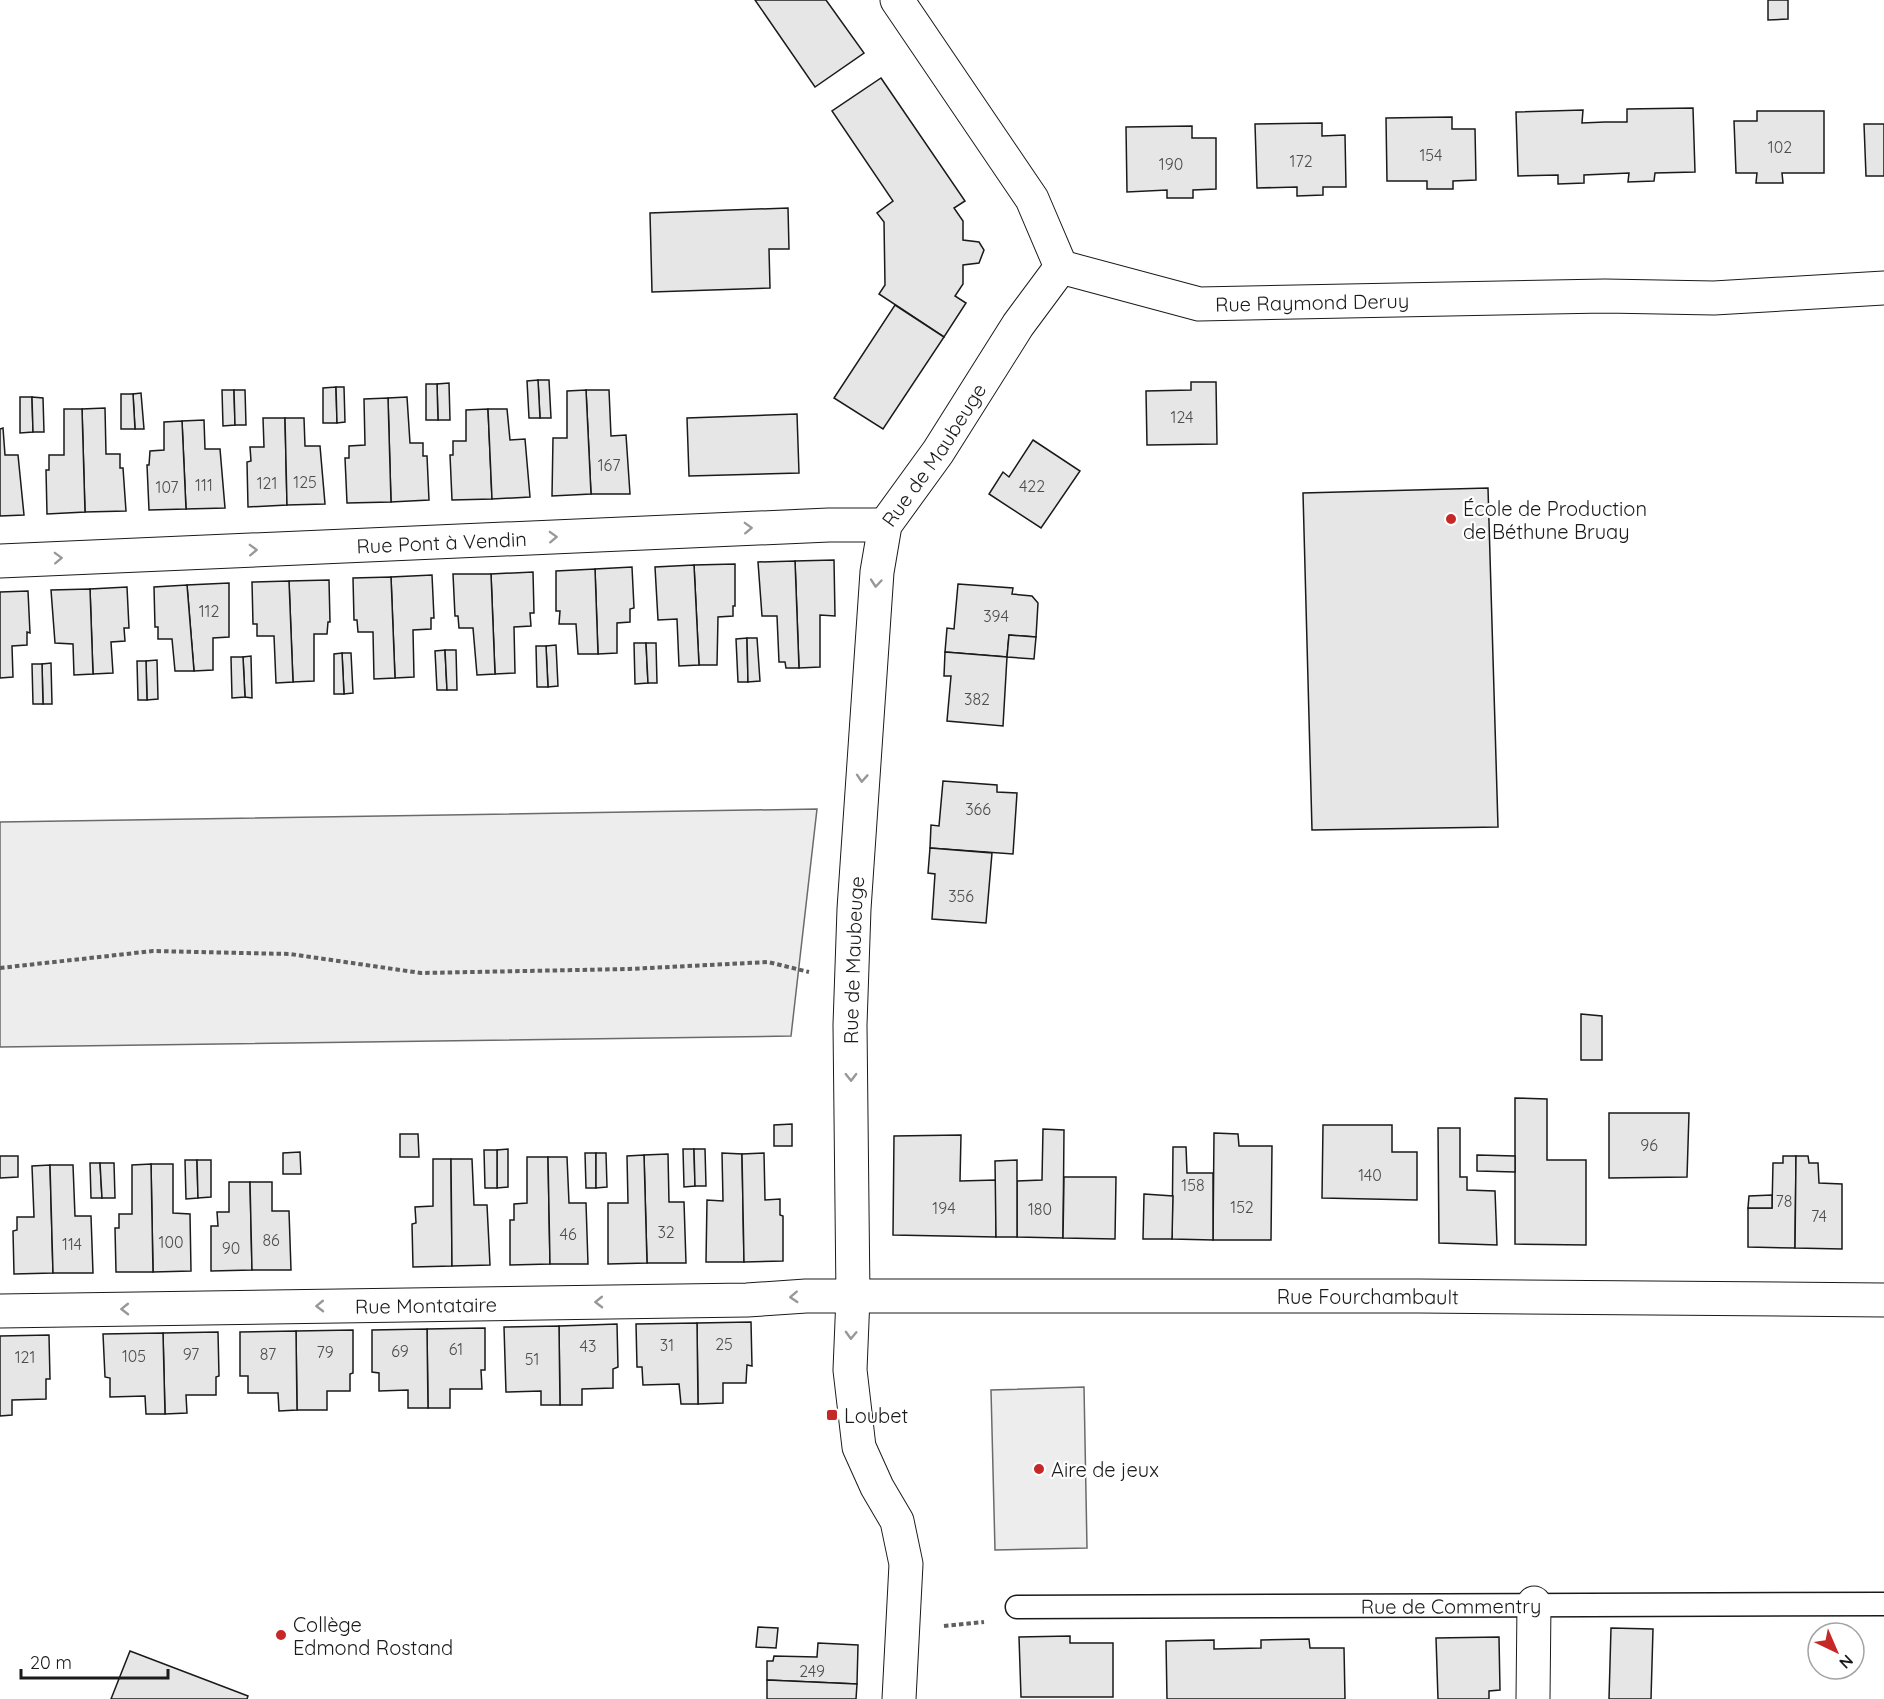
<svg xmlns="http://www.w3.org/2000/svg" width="1884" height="1699" viewBox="0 0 1884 1699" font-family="Quicksand,sans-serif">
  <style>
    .built { fill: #ededed; stroke: #6a6a6a; stroke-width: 1.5 }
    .building { fill: #e6e6e6; stroke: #1a1a1a; stroke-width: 1.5 }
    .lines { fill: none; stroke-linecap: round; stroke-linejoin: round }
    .lane-casing { stroke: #1a1a1a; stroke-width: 25 }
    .street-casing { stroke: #1a1a1a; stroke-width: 35 }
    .path { stroke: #5f5f5f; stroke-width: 4; stroke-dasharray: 4.5 3; stroke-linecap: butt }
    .lane { stroke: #fff; stroke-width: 22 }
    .street { stroke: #fff; stroke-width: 33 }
    .oneway { stroke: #989898 }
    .poi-dot { fill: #c62828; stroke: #fff; stroke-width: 2 }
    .labels { text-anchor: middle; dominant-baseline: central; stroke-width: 4.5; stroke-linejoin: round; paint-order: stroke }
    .number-label { font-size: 16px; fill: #4d4d4d }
    .street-label { font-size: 20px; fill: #1a1a1a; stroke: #fff }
    .poi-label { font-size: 20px; fill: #1a1a1a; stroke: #fff; text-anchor: start }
  </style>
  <rect width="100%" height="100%" fill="#fff"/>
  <!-- built -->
  <g class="built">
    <path d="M817 809 791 1036 0 1047V822Z"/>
    <path d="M1084 1387 1087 1548 995 1550 991 1390Z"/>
  </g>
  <!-- building -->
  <g class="building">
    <path d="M755 0H826L864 53 815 87Z"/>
    <path d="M1768 0H1788V19L1768 20Z"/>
    <path d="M881 78 965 201 954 208 963 221V240L979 242 984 250 979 263 963 265V284L955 296 966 303 944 337 879 294 885 285 884 222 877 213 893 201 832 111Z"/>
    <path d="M1693 108 1695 172 1655 173 1654 181 1628 182 1629 173 1584 175V183L1558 184V175L1518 176 1516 112 1583 110 1582 123 1605 122H1627V109Z"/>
    <path d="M1757 111H1824V173H1782L1783 183H1756L1757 173H1736L1734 121H1757Z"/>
    <path d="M1452 117V129H1475L1476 180 1453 181V189H1427V181H1387L1386 118Z"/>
    <path d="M1322 123V136L1345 135 1346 187H1323V195L1297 196V187L1257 188 1255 124Z"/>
    <path d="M1864 124H1884V176H1866Z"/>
    <path d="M1192 126V138H1216V189L1193 190V198H1167V190L1127 192 1126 127Z"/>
    <path d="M788 208 789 249H769L770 288 652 292 650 213Z"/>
    <path d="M895 305 944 337 883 429 834 398Z"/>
    <path d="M538 380H549L551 418H540Z"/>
    <path d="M538 380 540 418H529L527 381Z"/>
    <path d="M1191 382H1216L1217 444 1147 445 1146 391 1191 390Z"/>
    <path d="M449 383 450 420H438L437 384Z"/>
    <path d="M426 384H437L438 420H426Z"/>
    <path d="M336 387 337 423H323V388Z"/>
    <path d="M336 387H344L345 422 337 423Z"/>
    <path d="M222 390H234L235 425 223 426Z"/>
    <path d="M234 390H245L246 425H235Z"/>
    <path d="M586 390H609L611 436 626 435 630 494H591Z"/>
    <path d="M586 390 591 494 552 496 553 438H567V391Z"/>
    <path d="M141 393 144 429H135L133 394Z"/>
    <path d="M121 394H133L135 429H121Z"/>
    <path d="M20 397H32L33 432 20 433Z"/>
    <path d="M32 397 43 398 44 432H33Z"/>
    <path d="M407 397 410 443H423V456H427L429 500 391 502 388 398Z"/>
    <path d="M388 398 391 502 347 503 345 458H349V446L365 445 364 399Z"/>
    <path d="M105 408 106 454H120V468H123L126 511 85 512 82 409Z"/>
    <path d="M64 409H82L85 512 47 514 46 470H49V455H64Z"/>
    <path d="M488 409 492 499 452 500 450 455H453V441H466V410Z"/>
    <path d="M488 409H507L510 440 525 439 530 497 492 499Z"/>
    <path d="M797 414 799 473 689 476 687 418Z"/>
    <path d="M263 418H285L287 505 248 507 247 462 251 461 250 447H264Z"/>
    <path d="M285 418H304L305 446H320L325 504 287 505Z"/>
    <path d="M204 420 205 449H220L225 508 186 509 182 421Z"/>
    <path d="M182 421 186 509 149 510 147 465H149L150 451 164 450V422Z"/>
    <path d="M3 428 5 455H18L24 515 0 516V429Z"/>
    <path d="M1033 440 1080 471 1041 528 989 494 1003 472 1009 477Z"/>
    <path d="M1488 488 1498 827 1312 830 1303 493Z"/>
    <path d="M834 560 835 616 820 615V667L799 668 795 561Z"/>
    <path d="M795 561 799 668H786L785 662H779L777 616H762L758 562Z"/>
    <path d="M735 564V606H733V616L718 617 717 665H699L694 565Z"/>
    <path d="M694 565 699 665 679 666 677 619 658 620 655 567Z"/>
    <path d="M632 567 634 608 630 609V622L617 623V653L598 654 595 569Z"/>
    <path d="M595 569 598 654H578L576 624H559L560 611H556V571Z"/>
    <path d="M533 572 534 613H530L531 626 514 627 515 673 495 674 491 574Z"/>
    <path d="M453 574H491L495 674 477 675 473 628H459L458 616H455Z"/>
    <path d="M432 575 434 618H431V629L413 630 414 677 395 678 391 577Z"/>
    <path d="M391 577 395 678 374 679 373 632H358L357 620H354L353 578Z"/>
    <path d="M329 580 330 622H328L327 634H314V681L293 682 289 581Z"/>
    <path d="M289 581 293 682 276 683 274 636H257V624H253L252 582Z"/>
    <path d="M229 583V637L213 638V670L194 671 187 585Z"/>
    <path d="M958 584 1013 588 1012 594 1032 596 1038 603 1036 637 1009 635 1007 657 945 652 947 628 954 629Z"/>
    <path d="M187 585 194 671H175L172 639H158V627H155L154 587Z"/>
    <path d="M127 587 129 628H124L125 641 111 642 113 673 93 674 90 589Z"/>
    <path d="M90 589 93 674 74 675 73 644 55 643 51 590Z"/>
    <path d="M28 591 30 633 27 632V645L12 646 13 677 0 678V592Z"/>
    <path d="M1009 635 1036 637 1034 659 1007 657Z"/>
    <path d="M747 638 748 682H738L736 639Z"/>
    <path d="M747 638H757L760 681 748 682Z"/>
    <path d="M634 643H646L648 683 635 684Z"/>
    <path d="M646 643H656L657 683H648Z"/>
    <path d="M556 645 558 686 548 687 546 646Z"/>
    <path d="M536 646H546L548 687H537Z"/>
    <path d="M445 650 447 690H437L435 651Z"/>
    <path d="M445 650H456L457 690H447Z"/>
    <path d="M945 652 1007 657 1003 726 947 721 951 676H944Z"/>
    <path d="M342 653H351L353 693 344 694Z"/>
    <path d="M342 653 344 694H334V654Z"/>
    <path d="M251 656 252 698 245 697 243 657Z"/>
    <path d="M231 657H243L245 697 232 698Z"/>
    <path d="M157 660 158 699 147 700 146 661Z"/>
    <path d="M137 661H146L147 700H138Z"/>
    <path d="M51 663 52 704H43L42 664Z"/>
    <path d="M32 664H42L43 704H33Z"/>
    <path d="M943 781 997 785V792L1017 793 1013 854 930 848 931 825 939 826Z"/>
    <path d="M930 848 992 853 986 923 932 919 935 874 928 873Z"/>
    <path d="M1581 1014 1602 1016V1060H1581Z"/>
    <path d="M1515 1098 1547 1099V1160H1586V1245L1515 1244Z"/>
    <path d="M1609 1113H1689L1687 1177 1609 1178Z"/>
    <path d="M792 1124V1146H774V1125Z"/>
    <path d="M1323 1125H1392V1152H1417V1200L1322 1198Z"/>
    <path d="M1438 1128H1460V1177H1467V1190L1495 1191 1497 1245 1439 1243Z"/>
    <path d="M1043 1129 1064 1130 1063 1238 1017 1237V1181L1042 1180Z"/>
    <path d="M1214 1133 1238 1134 1239 1146H1272L1271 1240H1213Z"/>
    <path d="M400 1134H418L419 1157H400Z"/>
    <path d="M961 1135 960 1181 996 1180V1237L893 1235 894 1136Z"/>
    <path d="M1173 1147H1186L1187 1173H1213V1240L1172 1239Z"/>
    <path d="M508 1149V1187L497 1188V1150Z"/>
    <path d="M683 1149H694L695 1186 684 1187Z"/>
    <path d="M694 1149H705L706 1186H695Z"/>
    <path d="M484 1150H497V1188H485Z"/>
    <path d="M300 1152 301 1174H283V1153Z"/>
    <path d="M585 1153H596V1188H586Z"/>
    <path d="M596 1153H606L607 1187 596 1188Z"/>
    <path d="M722 1153 742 1154 744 1262H706L707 1200 723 1201Z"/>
    <path d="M764 1153 765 1200 780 1199V1215L783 1216V1261L744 1262 742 1154Z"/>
    <path d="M668 1154 669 1202H684L686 1263H647L644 1155Z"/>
    <path d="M644 1155 647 1263 608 1264V1203H628L627 1156Z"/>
    <path d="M1477 1155 1515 1156V1172L1477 1171Z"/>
    <path d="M0 1156H18V1177L0 1178Z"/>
    <path d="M1783 1156H1796L1795 1248 1748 1247V1208H1772L1773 1163H1783Z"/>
    <path d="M1796 1156H1808L1809 1163H1818L1819 1183 1842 1184V1249L1795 1248Z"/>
    <path d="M527 1157H548L550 1264 510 1265V1220H514V1204L527 1203Z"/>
    <path d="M548 1157H567L569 1203H586L588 1264H550Z"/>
    <path d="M433 1159H451L452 1266 413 1267 412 1224 416 1223 415 1207 433 1206Z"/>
    <path d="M451 1159H472L474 1205H487L490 1265 452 1266Z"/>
    <path d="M185 1160H197L198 1198 186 1199Z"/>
    <path d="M197 1160H211V1197L198 1198Z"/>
    <path d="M1017 1160V1237H996L995 1161Z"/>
    <path d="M90 1163H100L102 1198H91Z"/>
    <path d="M100 1163H114L115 1198H102Z"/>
    <path d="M151 1164H173V1213L190 1214 191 1271 153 1272Z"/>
    <path d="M151 1164 153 1272H116L115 1228H119V1214H132V1165Z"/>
    <path d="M50 1165 53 1273 14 1274 13 1231 17 1230V1217H34L32 1166Z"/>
    <path d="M50 1165H73L75 1216H91L93 1273H53Z"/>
    <path d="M1064 1177H1116L1115 1239 1063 1238Z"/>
    <path d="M229 1182H250L252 1270 211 1271V1226H218L217 1212H229Z"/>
    <path d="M250 1182H272V1211H289L291 1270H252Z"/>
    <path d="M1144 1194 1173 1196 1172 1239H1143Z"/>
    <path d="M1772 1195V1208H1748L1749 1196Z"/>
    <path d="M751 1322 752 1366 747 1365 746 1383H723V1403L698 1404 697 1323Z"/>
    <path d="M697 1323 698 1404H681L679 1384 643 1385 642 1367H637L636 1324Z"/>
    <path d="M617 1324 618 1367 613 1369V1388L582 1389V1405H560L559 1326Z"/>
    <path d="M559 1326 560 1405H541V1391L506 1392 504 1327Z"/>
    <path d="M485 1328V1370H481L482 1389H450V1408H428L427 1329Z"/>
    <path d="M427 1329 428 1408H408V1390L379 1391V1373L372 1372V1330Z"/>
    <path d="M353 1330V1373L350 1374V1391H327V1410H297L296 1331Z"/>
    <path d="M296 1331 297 1410 279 1411 278 1393H248V1376H240V1332Z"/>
    <path d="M218 1332 219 1376 216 1377V1395H186L187 1413 165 1414 163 1333Z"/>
    <path d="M163 1333 165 1414H146L145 1396 110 1397V1378L105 1377 103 1334Z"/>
    <path d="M49 1335 50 1379H46V1399L12 1400V1415L0 1416V1336Z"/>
    <path d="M758 1627 778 1628 776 1648 756 1647Z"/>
    <path d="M1611 1628 1653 1629 1651 1699H1609Z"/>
    <path d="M1070 1636V1643H1113V1697H1021L1019 1637Z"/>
    <path d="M1499 1637 1500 1690 1489 1691V1699H1438L1436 1638Z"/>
    <path d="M1309 1639 1310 1648H1344L1345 1699H1167L1166 1641 1214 1640V1649L1261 1648V1640Z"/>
    <path d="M818 1643 858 1645 857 1684 767 1680V1661H773L774 1656 817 1657Z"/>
    <path d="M130 1651 248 1696 247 1699H111Z"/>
    <path d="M767 1680 857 1684 856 1699H767Z"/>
  </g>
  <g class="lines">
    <!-- lane casing -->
    <g class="lane-casing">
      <g id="lane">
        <path id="s1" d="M1017 1607 1884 1604"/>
      </g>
    </g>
    <!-- street casing -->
    <g class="street-casing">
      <g id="street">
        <path d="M897 0 1032 199 1061 267"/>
        <path id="s2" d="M1061 267 1199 304 1605 296 1714 298 1884 288"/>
        <path id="s3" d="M0 561 829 525H885"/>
        <path id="s4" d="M0 1311 747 1300 806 1296H1419L1884 1300"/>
        <path id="s5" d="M899 1699 906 1564 897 1521 877 1487 859 1447 850 1370 853 1297 850 1025 854 909 877 572 885 525 938 452 1018 325 1061 267"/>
        <path d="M1533 1699 1534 1603"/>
      </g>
    </g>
    <!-- path -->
    <g class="path">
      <path d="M0 968 153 951 290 954 421 973 629 969 768 962 809 972"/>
      <path d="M944 1626 984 1622"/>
    </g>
    <!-- lane -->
    <use href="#lane" class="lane"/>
    <!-- street -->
    <use href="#street" class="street"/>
  </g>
  <!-- one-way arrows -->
  <defs><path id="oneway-chevron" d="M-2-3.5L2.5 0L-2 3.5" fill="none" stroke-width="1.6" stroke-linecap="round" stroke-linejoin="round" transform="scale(1.5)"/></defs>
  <g class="oneway">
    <use href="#oneway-chevron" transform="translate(748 528) rotate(-2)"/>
    <use href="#oneway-chevron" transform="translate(553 537) rotate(-2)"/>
    <use href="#oneway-chevron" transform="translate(253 550) rotate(-2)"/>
    <use href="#oneway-chevron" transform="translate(58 558) rotate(-2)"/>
    <use href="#oneway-chevron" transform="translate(876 583) rotate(95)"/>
    <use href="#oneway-chevron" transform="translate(862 778) rotate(94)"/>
    <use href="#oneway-chevron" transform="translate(851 1077) rotate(89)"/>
    <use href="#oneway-chevron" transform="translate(794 1297) rotate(177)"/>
    <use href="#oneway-chevron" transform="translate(599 1302) rotate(179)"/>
    <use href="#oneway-chevron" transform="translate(320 1306) rotate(179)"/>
    <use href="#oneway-chevron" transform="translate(125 1309) rotate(179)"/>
    <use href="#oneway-chevron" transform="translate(851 1335) rotate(92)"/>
  </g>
  <!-- markers -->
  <g class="poi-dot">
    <circle cx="1451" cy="519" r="6"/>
    <rect x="826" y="1409" width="12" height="12" rx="3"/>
    <circle cx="1039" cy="1469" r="6"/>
    <circle cx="281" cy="1635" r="6"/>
  </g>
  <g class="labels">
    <!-- number labels -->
    <g class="number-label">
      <text x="1780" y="147">102</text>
      <text x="1431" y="155">154</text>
      <text x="1301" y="161">172</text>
      <text x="1171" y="164">190</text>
      <text x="1182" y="417">124</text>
      <text x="609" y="465">167</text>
      <text x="305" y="482">125</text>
      <text x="267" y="483">121</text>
      <text x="204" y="485">111</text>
      <text x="1032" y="486">422</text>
      <text x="167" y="487">107</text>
      <text x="209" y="611">112</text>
      <text x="996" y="616">394</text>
      <text x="977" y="699">382</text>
      <text x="978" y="809">366</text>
      <text x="961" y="896">356</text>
      <text x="1649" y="1145">96</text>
      <text x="1370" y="1175">140</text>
      <text x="1193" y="1185">158</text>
      <text x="1784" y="1201">78</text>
      <text x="1242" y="1207">152</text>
      <text x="944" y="1208">194</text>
      <text x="1040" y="1209">180</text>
      <text x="1819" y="1216">74</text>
      <text x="666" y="1232">32</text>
      <text x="568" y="1234">46</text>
      <text x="271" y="1240">86</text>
      <text x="171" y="1242">100</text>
      <text x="72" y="1244">114</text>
      <text x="231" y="1248">90</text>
      <text x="724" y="1344">25</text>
      <text x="667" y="1345">31</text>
      <text x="588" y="1346">43</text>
      <text x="456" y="1349">61</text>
      <text x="400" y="1351">69</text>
      <text x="325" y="1352">79</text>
      <text x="191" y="1354">97</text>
      <text x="268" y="1354">87</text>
      <text x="134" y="1356">105</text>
      <text x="25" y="1357">121</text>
      <text x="532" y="1359">51</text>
      <text x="812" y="1671">249</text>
    </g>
    <!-- street labels -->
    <g class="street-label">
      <text stroke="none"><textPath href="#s2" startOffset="256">Rue Raymond Deruy</textPath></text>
      <text stroke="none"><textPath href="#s5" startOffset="1272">Rue de Maubeuge</textPath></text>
      <text stroke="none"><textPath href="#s3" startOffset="442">Rue Pont à Vendin</textPath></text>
      <text stroke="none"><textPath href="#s5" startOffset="750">Rue de Maubeuge</textPath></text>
      <text stroke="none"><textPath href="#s4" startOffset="1368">Rue Fourchambault</textPath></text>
      <text stroke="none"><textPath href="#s4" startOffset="426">Rue Montataire</textPath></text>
      <text stroke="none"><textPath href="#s1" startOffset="434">Rue de Commentry</textPath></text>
    </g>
    <!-- poi labels -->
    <g class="poi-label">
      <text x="1463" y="508">École de Production<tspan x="1463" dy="23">de Béthune Bruay</tspan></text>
      <text x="844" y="1415">Loubet</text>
      <text x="1051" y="1469">Aire de jeux</text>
      <text x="293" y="1624">Collège<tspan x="293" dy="23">Edmond Rostand</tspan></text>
    </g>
  </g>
  <!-- north arrow -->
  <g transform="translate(1836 1651) rotate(136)"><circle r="28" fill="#ffffff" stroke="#a3a3a3" stroke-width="1.5"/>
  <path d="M0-4.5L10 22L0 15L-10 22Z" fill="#c62828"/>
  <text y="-9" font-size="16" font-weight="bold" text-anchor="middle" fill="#1a1a1a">N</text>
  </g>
  <!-- scale -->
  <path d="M21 1669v9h147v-9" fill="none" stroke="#1a1a1a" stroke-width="3"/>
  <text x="30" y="1669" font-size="18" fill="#1a1a1a" stroke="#ffffff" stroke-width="4.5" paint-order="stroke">20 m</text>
</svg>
